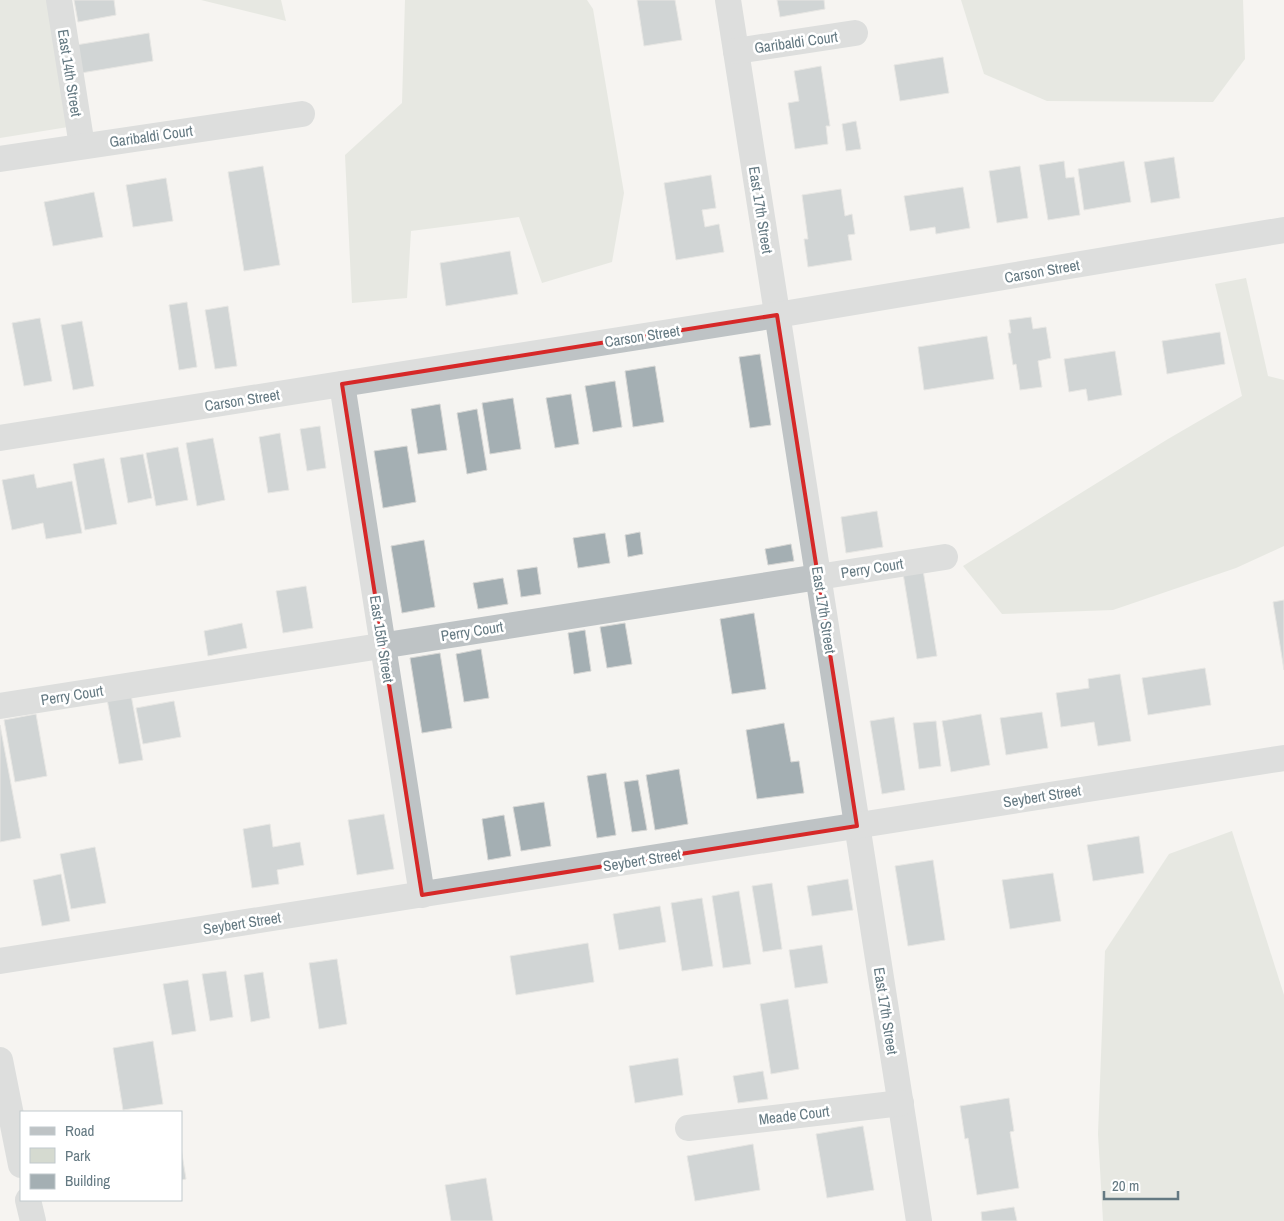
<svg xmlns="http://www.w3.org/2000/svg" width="1284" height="1221" viewBox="0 0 1284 1221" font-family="'Archivo Narrow',sans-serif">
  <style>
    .green { fill: #d5dad0 }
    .building { fill: #a4afb3; stroke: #d6d6d4 }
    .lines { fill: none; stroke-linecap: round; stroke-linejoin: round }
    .minor { stroke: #bec3c5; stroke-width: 26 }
    .marked { fill: none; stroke: #d62828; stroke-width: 4; stroke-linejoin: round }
    .labels { text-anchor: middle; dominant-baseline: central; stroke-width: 5; stroke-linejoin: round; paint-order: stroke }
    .street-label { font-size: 15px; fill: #647982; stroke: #fff }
  </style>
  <rect width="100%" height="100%" fill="#f5f4f1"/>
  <!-- green -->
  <g class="green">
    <path d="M0 0H47L68 127 0 138Z"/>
    <path d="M201 0H281L286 21Z"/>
    <path d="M405 0H587L593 9 624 193 612 262 542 283 519 217 411 231 407 298 352 303 345 155 402 103Z"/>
    <path d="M961 0H1243L1245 59 1213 102 1047 101 984 74Z"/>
    <path d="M1246 278 1268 376 1284 380V546L1236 568 1113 610 1002 614 963 566 1168 439 1242 396 1215 284Z"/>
    <path d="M1232 831 1284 995V1221H1103L1098 1134 1105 951 1169 854Z"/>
  </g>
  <!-- building -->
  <g class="building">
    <path d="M74 0H114L116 15 78 22Z"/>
    <path d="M637 0H675L682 40 644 46Z"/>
    <path d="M777 0H824L825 9 780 17Z"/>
    <path d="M149 33 153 61 81 73 76 45Z"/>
    <path d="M943 57 949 93 900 101 894 65Z"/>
    <path d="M821 66 830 126H826L828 144 795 149 788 103 799 101 794 71Z"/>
    <path d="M856 121 861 149 846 151 842 124Z"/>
    <path d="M1174 157 1180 198 1151 203 1144 162Z"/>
    <path d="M1064 161 1066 178 1074 177 1080 215 1048 220 1039 165Z"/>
    <path d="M1124 161 1131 202 1084 210 1078 169Z"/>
    <path d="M263 166 280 265 244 271 228 172Z"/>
    <path d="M1020 166 1028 218 997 223 989 171Z"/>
    <path d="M711 175 716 208 702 210 705 227 719 224 724 252 676 260 664 183Z"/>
    <path d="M166 178 173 221 133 227 126 185Z"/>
    <path d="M963 187 970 228 936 234 935 227 910 231 904 196Z"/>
    <path d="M841 189 845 216 852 214 855 234 848 235 852 260 808 267 804 239H808L802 195Z"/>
    <path d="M94 192 103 237 53 246 44 202Z"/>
    <path d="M510 251 518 294 446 306 440 263Z"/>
    <path d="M187 302 197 367 179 370 169 305Z"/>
    <path d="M228 306 237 366 215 369 205 310Z"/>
    <path d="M1031 317 1033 329 1046 327 1051 358 1038 361 1042 387 1020 390 1016 364 1013 365 1008 333H1011L1009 320Z"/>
    <path d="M40 318 52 381 24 386 12 323Z"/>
    <path d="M82 321 94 386 73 390 61 325Z"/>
    <path d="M1220 332 1225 364 1167 374 1162 341Z"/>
    <path d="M987 336 994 379 924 390 918 347Z"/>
    <path d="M1115 351 1122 395 1088 401 1086 389 1069 392 1064 359Z"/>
    <path d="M760 354 771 425 750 428 739 357Z"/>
    <path d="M655 366 664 422 633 427 625 371Z"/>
    <path d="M615 381 622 427 593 432 585 386Z"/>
    <path d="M571 394 579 444 555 448 546 398Z"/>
    <path d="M513 398 521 449 490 454 482 403Z"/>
    <path d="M440 404 447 450 418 454 411 409Z"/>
    <path d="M477 409 487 470 467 474 457 413Z"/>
    <path d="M320 426 326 468 307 471 300 429Z"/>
    <path d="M280 433 289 490 268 493 259 437Z"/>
    <path d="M213 438 225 500 197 506 186 443Z"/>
    <path d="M407 446 416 502 383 508 374 451Z"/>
    <path d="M178 447 188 500 156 506 146 453Z"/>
    <path d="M143 454 152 498 128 503 120 458Z"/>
    <path d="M104 458 117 524 85 530 73 464Z"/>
    <path d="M34 474 37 488 72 481 82 533 46 539 43 523 12 530 2 480Z"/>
    <path d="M877 511 883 547 846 553 841 517Z"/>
    <path d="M640 532 643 554 628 557 625 535Z"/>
    <path d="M605 533 610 563 578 568 573 538Z"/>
    <path d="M424 540 435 607 402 613 391 546Z"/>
    <path d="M791 544 794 561 768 565 765 549Z"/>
    <path d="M922 564 937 656 917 659 902 567Z"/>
    <path d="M537 567 541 594 521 597 517 570Z"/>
    <path d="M503 578 508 604 478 609 473 583Z"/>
    <path d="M306 586 313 628 283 633 276 591Z"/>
    <path d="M1284 600V670L1273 602Z"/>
    <path d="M754 613 766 689 732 694 720 619Z"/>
    <path d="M242 623 247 648 208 656 204 631Z"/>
    <path d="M625 623 632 664 607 668 600 627Z"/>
    <path d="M585 630 591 671 574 674 568 633Z"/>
    <path d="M481 649 489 698 464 702 456 654Z"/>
    <path d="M440 653 452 728 422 733 410 658Z"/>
    <path d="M1205 668 1211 705 1148 715 1142 678Z"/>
    <path d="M1120 674 1131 741 1098 746 1094 722 1061 727 1056 693 1089 688 1088 679Z"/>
    <path d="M131 695 143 760 119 764 107 699Z"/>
    <path d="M174 701 181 737 143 744 136 708Z"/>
    <path d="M1042 712 1048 748 1006 755 1000 718Z"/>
    <path d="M36 714 47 776 15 782 4 720Z"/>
    <path d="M981 714 990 765 951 772 942 721Z"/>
    <path d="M894 717 905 790 882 794 870 721Z"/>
    <path d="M936 721 941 766 919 769 913 723Z"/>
    <path d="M784 723 791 762 799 761 804 793 757 799 746 730Z"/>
    <path d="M0 725 21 838 0 842Z"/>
    <path d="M679 769 688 824 655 830 646 775Z"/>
    <path d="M606 773 616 835 597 838 587 776Z"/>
    <path d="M638 780 647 830 632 832 624 782Z"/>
    <path d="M544 802 551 846 521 851 513 807Z"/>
    <path d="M384 814 394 869 357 875 348 820Z"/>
    <path d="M504 815 511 856 488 860 482 819Z"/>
    <path d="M270 824 273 847 300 842 304 865 277 870 279 884 252 888 243 829Z"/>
    <path d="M1139 836 1144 873 1093 881 1087 845Z"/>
    <path d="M95 847 106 903 71 909 60 854Z"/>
    <path d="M933 860 945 940 908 946 895 866Z"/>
    <path d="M1053 873 1061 921 1010 929 1002 880Z"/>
    <path d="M61 874 70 921 42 926 33 880Z"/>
    <path d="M848 879 853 910 812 916 807 886Z"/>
    <path d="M772 883 782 949 763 952 752 886Z"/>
    <path d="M739 891 751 964 723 968 712 896Z"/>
    <path d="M702 898 713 966 682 971 671 903Z"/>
    <path d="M660 906 666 942 619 950 613 914Z"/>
    <path d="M588 943 594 982 516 995 510 956Z"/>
    <path d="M822 945 828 983 795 988 789 950Z"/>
    <path d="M337 959 347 1024 319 1029 309 963Z"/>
    <path d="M226 971 233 1017 210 1021 202 974Z"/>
    <path d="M263 972 270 1018 251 1022 244 975Z"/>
    <path d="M188 980 196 1031 172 1035 163 984Z"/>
    <path d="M788 999 799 1069 771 1074 760 1004Z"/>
    <path d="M153 1041 163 1104 123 1110 113 1048Z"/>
    <path d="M678 1058 683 1095 635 1103 629 1066Z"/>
    <path d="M763 1071 768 1099 738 1103 733 1076Z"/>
    <path d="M1009 1098 1014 1131 1010 1132 1019 1188 977 1195 968 1138 965 1139 960 1106Z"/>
    <path d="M863 1126 874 1190 827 1198 816 1134Z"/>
    <path d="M753 1144 760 1190 695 1201 687 1156Z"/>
    <path d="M181 1148 186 1179 181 1180Z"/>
    <path d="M486 1178 493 1221H451L445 1185Z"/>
    <path d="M1014 1207 1017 1221H982L981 1212Z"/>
  </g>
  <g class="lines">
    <!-- minor -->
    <g class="minor">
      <path d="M59 0 82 146"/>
      <path d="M728 0 919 1221"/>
      <path d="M736 51 855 33"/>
      <path d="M0 159 302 114"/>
      <path d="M342 384 422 895"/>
      <path d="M0 438 777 315 1284 230"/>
      <path d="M0 706 945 557"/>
      <path d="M0 961 1284 758"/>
      <path d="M0 1060 21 1165"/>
      <path d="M688 1128 901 1103"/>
      <path d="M28 1200 33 1221"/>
    </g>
  </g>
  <!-- marked area -->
  <path d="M0 0H1284V1221H0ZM777 315 857 826 422 895 342 384Z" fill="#f5f4f1" fill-opacity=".55" fill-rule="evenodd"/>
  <path class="marked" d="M777 315 857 826 422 895 342 384Z"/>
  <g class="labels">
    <!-- street labels -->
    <g class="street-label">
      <text transform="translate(796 42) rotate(-8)">Garibaldi Court</text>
      <text transform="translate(70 73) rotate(81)">East 14th Street</text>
      <text transform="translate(151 136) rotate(-8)">Garibaldi Court</text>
      <text transform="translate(761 210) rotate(81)">East 17th Street</text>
      <text transform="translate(1042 271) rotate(-10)">Carson Street</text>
      <text transform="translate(642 336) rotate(-9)">Carson Street</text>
      <text transform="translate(242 400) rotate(-9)">Carson Street</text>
      <text transform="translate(872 568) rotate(-9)">Perry Court</text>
      <text transform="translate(824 610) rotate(81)">East 17th Street</text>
      <text transform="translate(472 631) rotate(-9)">Perry Court</text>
      <text transform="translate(382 639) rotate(81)">East 15th Street</text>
      <text transform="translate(72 695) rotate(-9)">Perry Court</text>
      <text transform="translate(1042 796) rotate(-9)">Seybert Street</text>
      <text transform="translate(642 860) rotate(-9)">Seybert Street</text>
      <text transform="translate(242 923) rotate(-9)">Seybert Street</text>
      <text transform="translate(886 1011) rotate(81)">East 17th Street</text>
      <text transform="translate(794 1115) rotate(-7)">Meade Court</text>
    </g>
  </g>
  <!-- legend -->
  <rect x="20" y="1111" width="162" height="90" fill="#ffffff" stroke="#c1c9cd"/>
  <rect x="30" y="1127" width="25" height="8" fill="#bec3c5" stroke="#c1c9cd"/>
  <text x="65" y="1136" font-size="15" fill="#647982">Road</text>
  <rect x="30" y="1148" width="25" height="15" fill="#d5dad0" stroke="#c1c9cd"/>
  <text x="65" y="1161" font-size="15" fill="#647982">Park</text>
  <rect x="30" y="1174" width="25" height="15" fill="#a4afb3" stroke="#c1c9cd"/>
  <text x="65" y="1186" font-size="15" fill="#647982">Building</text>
  <!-- scale -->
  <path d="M1104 1191v8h74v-8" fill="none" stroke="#647982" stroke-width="2.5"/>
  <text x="1112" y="1191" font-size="15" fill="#647982" stroke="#ffffff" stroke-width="4" paint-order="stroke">20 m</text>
</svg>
